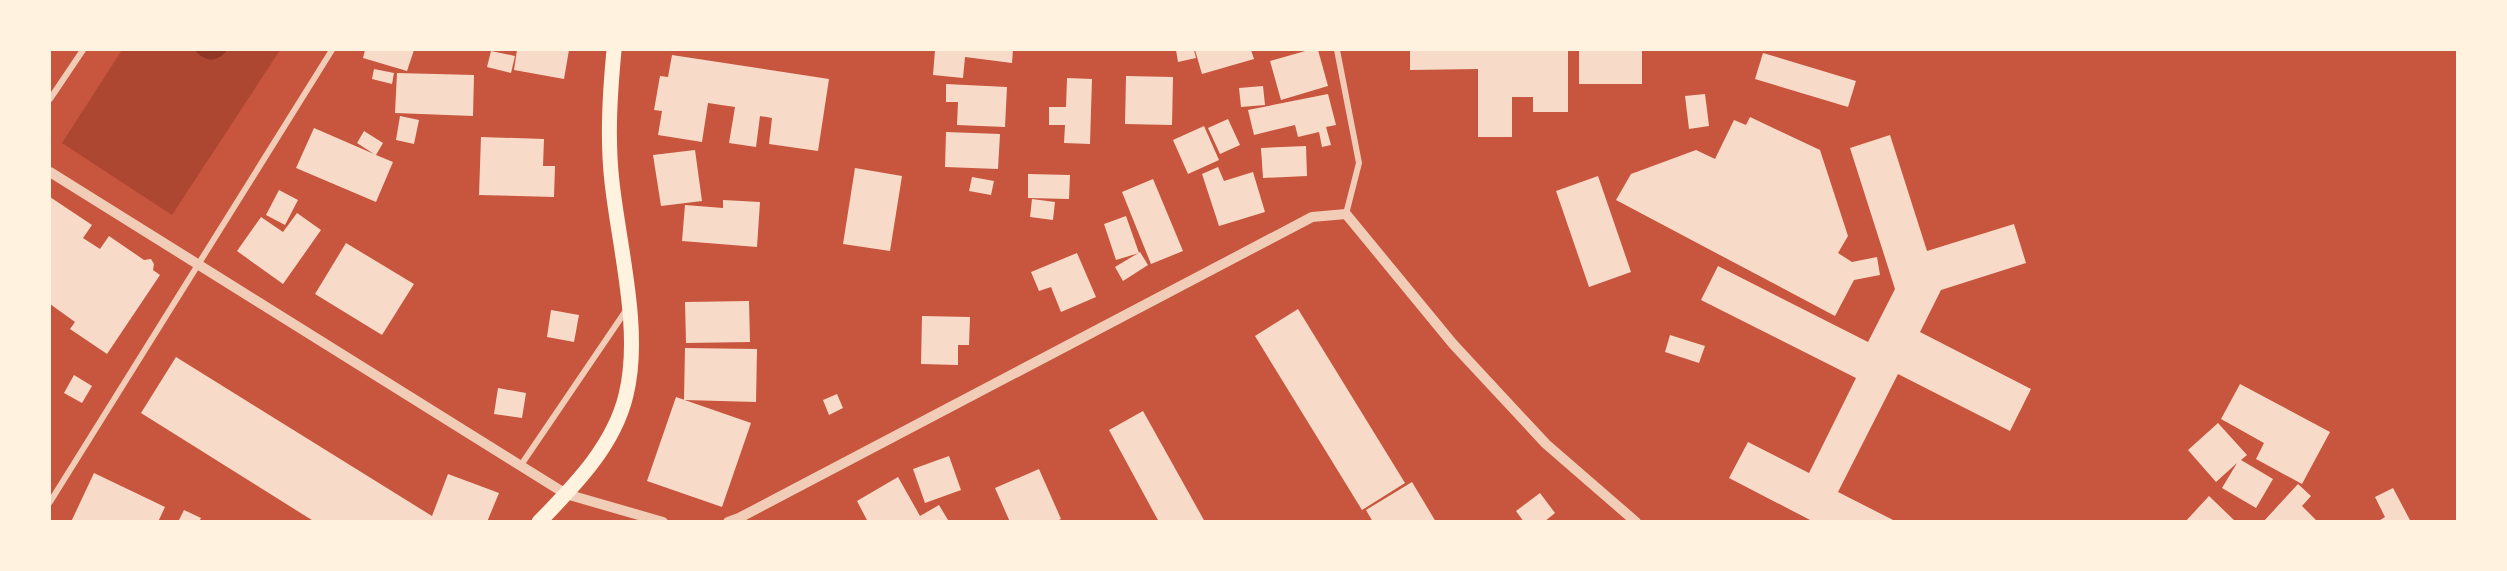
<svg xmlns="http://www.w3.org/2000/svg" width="2507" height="571" viewBox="0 0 2507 571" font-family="Montserrat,sans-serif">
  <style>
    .green { fill: #ae4732 }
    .water { fill: #8f3625 }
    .building { fill: #f7dbc8 }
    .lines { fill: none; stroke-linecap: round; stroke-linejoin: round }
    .minor { stroke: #f1ccb7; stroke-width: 6 }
    .tertiary { stroke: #f1ccb7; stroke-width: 10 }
    .primary { stroke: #fff3e0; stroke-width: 15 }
  </style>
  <rect width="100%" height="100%" fill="#c8553d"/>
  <!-- green -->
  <path class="green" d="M122 50H280L172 215 62 143Z"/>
  <!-- water -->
  <path class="water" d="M195 50H227C218 63 204 62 195 50Z"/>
  <!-- building -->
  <g class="building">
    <path d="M365 50H414L407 71 363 58Z"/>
    <path d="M517 50H569L564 79 514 70Z"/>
    <path d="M935 50H1013L1012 63 965 57 963 78 933 75Z"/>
    <path d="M1176 50H1194L1196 58 1178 62Z"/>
    <path d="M1195 50H1251L1254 59 1202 74Z"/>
    <path d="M1309 50H1318L1328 86 1281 100 1270 61Z"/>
    <path d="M1410 50H1568V112H1533V97H1512V137H1478V69L1410 70Z"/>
    <rect x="1579" y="50" width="63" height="34"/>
    <path d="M491 51 515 56 511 73 487 67Z"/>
    <path d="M1763 53 1856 81 1848 107 1755 79Z"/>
    <path d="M672 55 829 79 818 151 769 144 772 118 760 116 756 147 729 143 735 107 708 103 702 142 658 135 662 111 654 110 660 76 668 77Z"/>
    <path d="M374 69 394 73 392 84 372 79Z"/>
    <path d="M397 73 474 75 473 116 395 113Z"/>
    <path d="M1126 76 1173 77 1172 125 1125 124Z"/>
    <path d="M1067 78 1092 79 1090 144 1064 143 1065 125H1049V107H1066Z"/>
    <path d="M946 84 1007 87 1005 127 957 125 958 102H946Z"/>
    <path d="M1263 86 1265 105 1241 107 1239 88Z"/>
    <path d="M1328 94 1336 125 1326 127 1331 145 1322 147 1319 132 1298 137 1295 125 1254 135 1248 110Z"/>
    <path d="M1705 94 1709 126 1689 129 1685 96Z"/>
    <path d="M400 116 419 120 414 144 396 140Z"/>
    <path d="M1750 117 1820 150 1848 236 1838 253 1852 262 1877 257 1880 275 1854 280 1835 316 1616 200 1631 174 1696 150 1715 159 1734 120 1746 125Z"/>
    <path d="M1228 119 1240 145 1220 154 1208 128Z"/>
    <path d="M1204 126 1219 160 1188 174 1173 140Z"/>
    <path d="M314 128 374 154 357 143 364 131 383 143 376 155 393 162 376 202 296 168Z"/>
    <path d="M946 132 1000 134 998 169 945 167Z"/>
    <path d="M1890 135 1927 251 2014 224 2026 263 1941 290 1920 332 2031 389 2010 431 1898 374 1838 492 1897 522H1814L1729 478 1748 442 1809 473 1856 378 1701 300 1718 266 1868 342 1895 289 1850 148Z"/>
    <path d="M481 137 544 139 543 166H555L554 197 479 195Z"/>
    <path d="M1306 146 1307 176 1263 178 1261 148Z"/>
    <path d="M695 150 702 201 661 206 653 155Z"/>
    <path d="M1218 167 1224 181 1253 172 1265 212 1219 226 1202 174Z"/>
    <path d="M855 168 902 176 890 251 843 244Z"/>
    <path d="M1028 174 1070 175 1069 199 1028 198Z"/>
    <path d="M1598 176 1631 272 1589 287 1556 191Z"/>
    <path d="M972 177 994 181 991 195 969 191Z"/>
    <path d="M1153 179 1183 251 1151 264 1122 192Z"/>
    <path d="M279 190 298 200 285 225 266 215Z"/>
    <path d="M50 197 92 225 83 238 100 249 109 236 144 260 151 259 154 264 153 270 160 275 107 354 70 329 75 322 50 304Z"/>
    <path d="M1032 199 1055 202 1053 220 1030 217Z"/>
    <path d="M723 200 760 202 757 247 682 241 685 205 723 208Z"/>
    <path d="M297 213 321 230 283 284 237 251 261 217 283 232Z"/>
    <path d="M1126 216 1139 253 1116 260 1104 224Z"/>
    <path d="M346 243 414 284 382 335 315 294Z"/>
    <path d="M1140 252 1148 265 1123 281 1115 267Z"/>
    <path d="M1077 253 1096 297 1061 312 1051 287 1039 291 1031 272Z"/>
    <path d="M749 301 750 342 686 343 685 302Z"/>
    <path d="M1298 309 1405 483 1362 510 1255 336Z"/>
    <path d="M551 310 579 315 574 342 547 337Z"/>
    <path d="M922 316 970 317 969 345H958V365L921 364Z"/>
    <path d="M1670 335 1705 346 1699 363 1665 352Z"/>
    <path d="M685 348 757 349 756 402 684 400Z"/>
    <path d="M176 357 432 516 448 474 499 493 487 522H315L141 413Z"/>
    <path d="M74 375 92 386 82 403 64 393Z"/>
    <path d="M2240 384 2330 432 2302 484 2256 459 2264 443 2221 419Z"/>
    <path d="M498 388 526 393 522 418 494 414Z"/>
    <path d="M837 394 843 408 829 415 823 400Z"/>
    <path d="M676 397 751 423 722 507 647 481Z"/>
    <path d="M1143 411 1205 522H1159L1109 430Z"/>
    <path d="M2218 423 2247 455 2241 460 2273 479 2256 508 2222 488 2237 463 2216 482 2188 450Z"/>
    <path d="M949 456 961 490 925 503 913 469Z"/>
    <path d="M1039 469 1061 519 1055 522H1010L995 488Z"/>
    <path d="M94 473 165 507 158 522H71Z"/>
    <path d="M898 477 920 516 939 505 948 520 868 522 857 501Z"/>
    <path d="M1412 482 1436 522H1373L1366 510Z"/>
    <path d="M2298 484 2311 496 2302 506 2318 522H2263Z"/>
    <path d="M2393 488 2411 522H2377L2385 517 2375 497Z"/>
    <path d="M1540 493 1555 513 1544 522H1524L1516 511Z"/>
    <path d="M2209 496 2236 522H2185Z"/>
    <path d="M184 510 201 518 199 522H178Z"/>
  </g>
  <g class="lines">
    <!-- minor -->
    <g class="minor">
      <path d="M1337 50 1359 163 1346 214"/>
      <path d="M50 99 83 50"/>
      <path d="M521 465 627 309"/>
      <path d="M50 502 332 50"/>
    </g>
    <!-- tertiary -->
    <g class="tertiary">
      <path d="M50 172 566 494 663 522"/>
      <path d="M728 522 739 518 1312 217 1346 214 1453 344 1546 444 1636 522"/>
    </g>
    <!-- primary -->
    <path class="primary" d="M539 522C574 486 614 446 626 395 642 331 619 247 612 182 607 138 610 93 614 50"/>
  </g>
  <!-- border -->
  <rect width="2507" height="571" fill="none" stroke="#fff3e0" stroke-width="102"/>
</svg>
